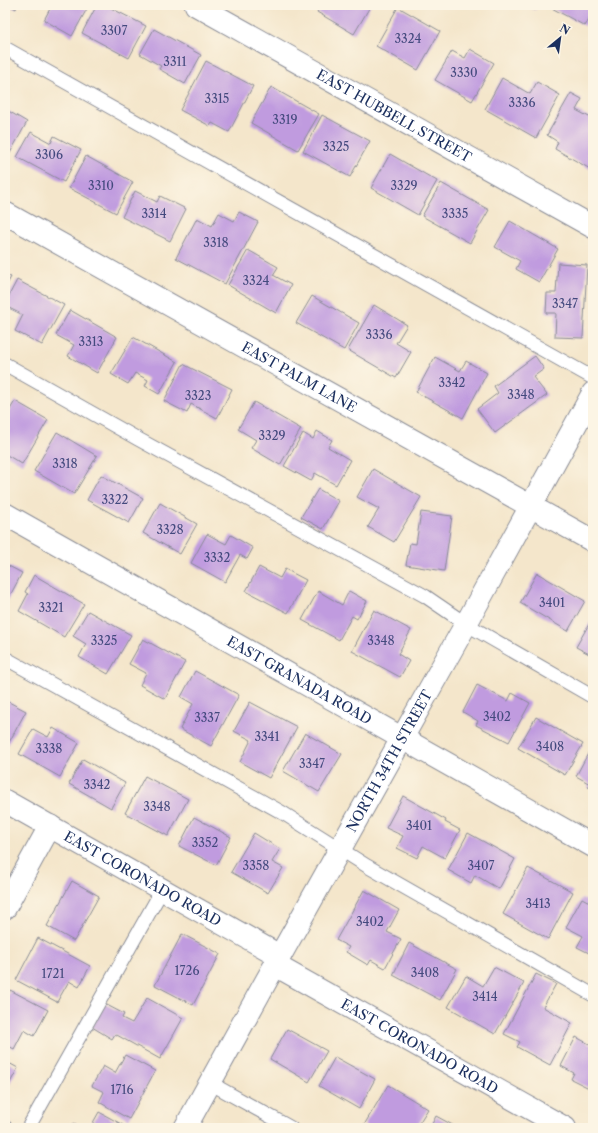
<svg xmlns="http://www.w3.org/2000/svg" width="598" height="1133" viewBox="0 0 598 1133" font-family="'Libre Caslon Text',serif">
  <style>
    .building { fill: #c09bdf }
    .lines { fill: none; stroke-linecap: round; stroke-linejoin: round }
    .lane-casing { stroke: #888a94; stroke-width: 15 }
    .street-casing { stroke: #888a94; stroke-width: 24 }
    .lane { stroke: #fff; stroke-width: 13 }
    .street { stroke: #fff; stroke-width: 22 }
    .labels { text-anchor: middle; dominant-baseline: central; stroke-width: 4; stroke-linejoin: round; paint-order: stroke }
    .number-label { font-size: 12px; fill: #444a7e }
    .street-label { font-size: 14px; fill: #1b2f5e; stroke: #fcf5e5 }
  </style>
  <rect width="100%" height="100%" fill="#fcf5e5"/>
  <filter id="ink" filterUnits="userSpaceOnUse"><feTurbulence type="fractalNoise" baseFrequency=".025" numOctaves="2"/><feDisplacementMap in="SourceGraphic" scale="8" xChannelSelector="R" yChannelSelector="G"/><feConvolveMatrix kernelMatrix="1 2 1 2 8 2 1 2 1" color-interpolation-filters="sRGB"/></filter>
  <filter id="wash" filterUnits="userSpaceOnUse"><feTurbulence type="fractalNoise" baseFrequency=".012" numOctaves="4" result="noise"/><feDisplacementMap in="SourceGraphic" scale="16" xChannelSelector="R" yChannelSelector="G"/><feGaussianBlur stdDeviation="0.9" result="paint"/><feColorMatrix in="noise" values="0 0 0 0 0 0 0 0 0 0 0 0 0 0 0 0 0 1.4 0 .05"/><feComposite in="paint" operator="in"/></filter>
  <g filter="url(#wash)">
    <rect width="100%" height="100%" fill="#f4e6cb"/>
    <g id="blocks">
      <!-- building -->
      <g class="building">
        <path d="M9 5H17L16 9Z"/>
        <path d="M52 5H89L72 36 44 20Z"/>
        <path d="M97 5H105L146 26 129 58 82 33Z"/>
        <path d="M321 5H371L354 34 317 12Z"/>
        <path d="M526 5H538L535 10Z"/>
        <path d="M548 5H593V20L590 18 585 26 548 6Z"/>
        <path d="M398 7 440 31 418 70 376 46Z"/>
        <path d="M154 29 201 55 185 84 159 69 161 66 140 54Z"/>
        <path d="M470 49 494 63 472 101 435 80 452 51 465 58Z"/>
        <path d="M206 61 253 86 229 132 212 123 210 126 180 110Z"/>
        <path d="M502 78 530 94 537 82 560 95 536 138 485 109Z"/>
        <path d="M271 87 319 114 298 150 251 123Z"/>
        <path d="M571 93 582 99 576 110 593 119 592 170 555 149 558 142 547 135Z"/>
        <path d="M5 109 27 122 10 153 5 150Z"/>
        <path d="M322 115 370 141 350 177 303 151Z"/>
        <path d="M31 132 51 143 54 136 81 150 64 182 17 157Z"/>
        <path d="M390 154 437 181 418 215 371 188Z"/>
        <path d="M86 156 133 182 116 213 69 188Z"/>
        <path d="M441 183 489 210 470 243 422 216Z"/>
        <path d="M135 191 157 202 160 196 186 209 170 241 122 217Z"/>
        <path d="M239 212 258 222 225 284 176 258 197 218 212 226 219 213 234 221Z"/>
        <path d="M510 221 558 249 539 282 516 269 520 261 495 247Z"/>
        <path d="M248 250 278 267 273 275 291 285 276 313 228 285Z"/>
        <path d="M558 263 587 265 583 338 555 337 556 313H546L547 293H556Z"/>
        <path d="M5 274 11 277 5 288Z"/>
        <path d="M17 280 64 305 42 345 15 331 23 315 5 306V303Z"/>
        <path d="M312 296 359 323 344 350 296 323Z"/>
        <path d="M374 305 407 325 396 343 411 352 396 378 348 350Z"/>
        <path d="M70 310 117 337 97 373 68 356 74 345 56 335Z"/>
        <path d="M133 337 177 362 159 394 145 386 148 380 135 373 128 384 111 374Z"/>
        <path d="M535 356 544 369 533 377 547 395 495 433 477 409 498 393 494 386Z"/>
        <path d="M435 357 460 371 466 361 487 373 463 418 416 392Z"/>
        <path d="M183 364 232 389 217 418 191 404 187 413 164 401Z"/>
        <path d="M15 401 48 420 22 464 5 454V418Z"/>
        <path d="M254 402 301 429 280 465 251 448 256 440 238 429Z"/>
        <path d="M317 431 332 440 328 447 350 460 336 485 315 473 311 481 284 466 303 433 313 439Z"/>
        <path d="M57 432 97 456 74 494 34 471Z"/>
        <path d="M373 469 421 497 394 542 368 527 379 509 357 497Z"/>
        <path d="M101 475 143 498 129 523 87 500Z"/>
        <path d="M318 489 339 501 323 529 301 517Z"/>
        <path d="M160 503 197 524 180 554 143 533Z"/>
        <path d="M421 512 452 516 444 571 406 565 410 543 416 544Z"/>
        <path d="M207 534 226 544 231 535 253 548 247 559 240 555 225 582 191 563Z"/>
        <path d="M5 564 22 573 5 605Z"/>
        <path d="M259 567 280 578 285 569 306 580 288 613 246 591Z"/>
        <path d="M537 573 585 601 568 631 520 603Z"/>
        <path d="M34 575 84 604 64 637 19 611 28 594 25 592Z"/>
        <path d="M318 591 342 605 349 591 367 601 357 619 352 616 339 640 302 620Z"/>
        <path d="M374 610 411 630 398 654 409 661 400 677 352 651Z"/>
        <path d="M88 611 131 635 108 674 79 657 86 644 73 636Z"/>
        <path d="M593 617V656L576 647Z"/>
        <path d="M143 639 185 662 165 699 140 685 146 673 129 664Z"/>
        <path d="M195 671 239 695 211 746 180 729 193 704 181 697Z"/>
        <path d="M477 685 508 701 512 693 530 703 509 742 476 725 478 721 463 712Z"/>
        <path d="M5 700 26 711 6 748 5 747Z"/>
        <path d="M250 702 297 727 269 778 240 762 251 740 234 731Z"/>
        <path d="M536 717 583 744 565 775 518 748Z"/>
        <path d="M53 728 79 743 60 777 19 754 33 729 48 737Z"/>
        <path d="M305 733 342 754 319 792 283 771Z"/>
        <path d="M591 748 593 749V789L588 787 590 784 576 776Z"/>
        <path d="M83 759 125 783 111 808 69 784Z"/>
        <path d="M145 776 188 799 168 836 125 813Z"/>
        <path d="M403 796 446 820 445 822 460 830 445 858 423 846 417 858 397 848 403 836 386 828Z"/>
        <path d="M194 817 231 837 216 865 179 846Z"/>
        <path d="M254 833 280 849 272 862 283 868 268 893 231 872Z"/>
        <path d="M468 833 515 859 499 889 475 875 471 883 448 870Z"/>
        <path d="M528 868 573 892 548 939 503 914Z"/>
        <path d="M72 881 99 896 74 941 47 926Z"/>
        <path d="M364 890 399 910 387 932 401 939 385 968 371 960 368 965 346 952 349 947 336 940Z"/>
        <path d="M582 898 593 904V955L577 947 583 936 566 927Z"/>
        <path d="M182 934 220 954 193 1005 155 985Z"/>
        <path d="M38 938 90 966 79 987 69 981 57 1002 16 980Z"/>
        <path d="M409 943 457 969 440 1000 393 975Z"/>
        <path d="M494 967 524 983 495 1034 448 1007 466 976 483 986Z"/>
        <path d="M536 974 556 984 543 1007 572 1023 550 1065 517 1047 520 1042 504 1034Z"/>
        <path d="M10 990 48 1010 34 1036 24 1030 14 1049 5 1044V1000Z"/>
        <path d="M147 998 183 1018 160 1059 115 1034 112 1039 92 1027 105 1004 124 1014 122 1018 132 1023Z"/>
        <path d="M287 1029 327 1051 309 1082 270 1059Z"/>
        <path d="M576 1037 593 1046V1090L571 1079 574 1073 561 1066Z"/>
        <path d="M125 1055 155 1071 129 1119 99 1102 104 1092 92 1086 103 1066 115 1073Z"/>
        <path d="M335 1057 375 1079 359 1109 319 1086Z"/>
        <path d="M5 1061 18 1068 5 1092Z"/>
        <path d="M388 1085 428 1109 416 1128H369L364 1125Z"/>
        <path d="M99 1112 123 1125 122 1128H90Z"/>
        <path d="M436 1116 458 1128H430Z"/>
        <path d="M73 1123 83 1128H70Z"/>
      </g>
    </g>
  </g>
  <g filter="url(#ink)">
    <use href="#blocks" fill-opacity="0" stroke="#888a94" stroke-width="1"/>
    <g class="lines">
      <!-- lane casing -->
      <g class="lane-casing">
        <g id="lane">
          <path d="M5 48 593 378"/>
          <path d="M5 364 138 439 425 596 466 624 593 697"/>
          <path d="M5 658 283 813 367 866 593 995"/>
          <path d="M210 1083 291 1128"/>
          <path d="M5 1127 6 1128"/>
          <path d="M28 1128 162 890"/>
        </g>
      </g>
      <!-- street casing -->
      <g class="street-casing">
        <g id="street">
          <path id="s1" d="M196 5 593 227"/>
          <path id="s2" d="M5 213 593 541"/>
          <path id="s3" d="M5 514 593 846"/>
          <path id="s4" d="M5 801 280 956"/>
          <path d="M5 908 50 826"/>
          <path id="s5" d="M275 965 565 1128"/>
          <path id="s6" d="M185 1128 275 965 466 624 593 393"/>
        </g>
      </g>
      <!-- lane -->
      <use href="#lane" class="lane"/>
      <!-- street -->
      <use href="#street" class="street"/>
    </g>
  </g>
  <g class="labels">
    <!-- number labels -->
    <g class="number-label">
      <text x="114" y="30">3307</text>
      <text x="408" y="38">3324</text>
      <text x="175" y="61">3311</text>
      <text x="464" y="72">3330</text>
      <text x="217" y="98">3315</text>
      <text x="522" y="102">3336</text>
      <text x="285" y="119">3319</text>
      <text x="336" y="146">3325</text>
      <text x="49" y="154">3306</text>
      <text x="101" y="185">3310</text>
      <text x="404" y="185">3329</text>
      <text x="154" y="213">3314</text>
      <text x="455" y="213">3335</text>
      <text x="216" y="242">3318</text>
      <text x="256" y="280">3324</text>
      <text x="565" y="303">3347</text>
      <text x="379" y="334">3336</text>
      <text x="91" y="341">3313</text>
      <text x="452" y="382">3342</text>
      <text x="521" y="394">3348</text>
      <text x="198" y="395">3323</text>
      <text x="272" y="435">3329</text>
      <text x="65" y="463">3318</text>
      <text x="115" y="499">3322</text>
      <text x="170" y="529">3328</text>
      <text x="217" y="557">3332</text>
      <text x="552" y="602">3401</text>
      <text x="51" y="607">3321</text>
      <text x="104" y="640">3325</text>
      <text x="381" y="640">3348</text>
      <text x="497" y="716">3402</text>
      <text x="207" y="717">3337</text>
      <text x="267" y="736">3341</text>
      <text x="550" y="746">3408</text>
      <text x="49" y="748">3338</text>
      <text x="312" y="763">3347</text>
      <text x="97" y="784">3342</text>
      <text x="157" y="806">3348</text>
      <text x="419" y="825">3401</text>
      <text x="205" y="842">3352</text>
      <text x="256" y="865">3358</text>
      <text x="481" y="865">3407</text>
      <text x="538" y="903">3413</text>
      <text x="370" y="921">3402</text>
      <text x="187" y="970">1726</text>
      <text x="425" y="972">3408</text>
      <text x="53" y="973">1721</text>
      <text x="485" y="996">3414</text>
      <text x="122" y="1089">1716</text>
    </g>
    <!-- street labels -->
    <g class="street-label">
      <text stroke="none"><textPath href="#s1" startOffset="227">EAST HUBBELL STREET</textPath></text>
      <text stroke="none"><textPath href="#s2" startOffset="337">EAST PALM LANE</textPath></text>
      <text stroke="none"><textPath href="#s3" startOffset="338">EAST GRANADA ROAD</textPath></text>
      <text stroke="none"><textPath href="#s6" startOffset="420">NORTH 34TH STREET</textPath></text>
      <text stroke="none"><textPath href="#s4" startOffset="158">EAST CORONADO ROAD</textPath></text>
      <text stroke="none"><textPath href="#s5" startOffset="166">EAST CORONADO ROAD</textPath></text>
    </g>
  </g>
  <!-- margin -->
  <rect width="598" height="1133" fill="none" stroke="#fcf5e5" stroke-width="20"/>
  <!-- north arrow -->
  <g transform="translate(560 38) rotate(29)" stroke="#fcf5e5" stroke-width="3" paint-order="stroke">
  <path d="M0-3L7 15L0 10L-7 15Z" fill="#1b2f5e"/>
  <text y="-6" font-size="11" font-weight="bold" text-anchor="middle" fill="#1b2f5e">N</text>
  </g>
</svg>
